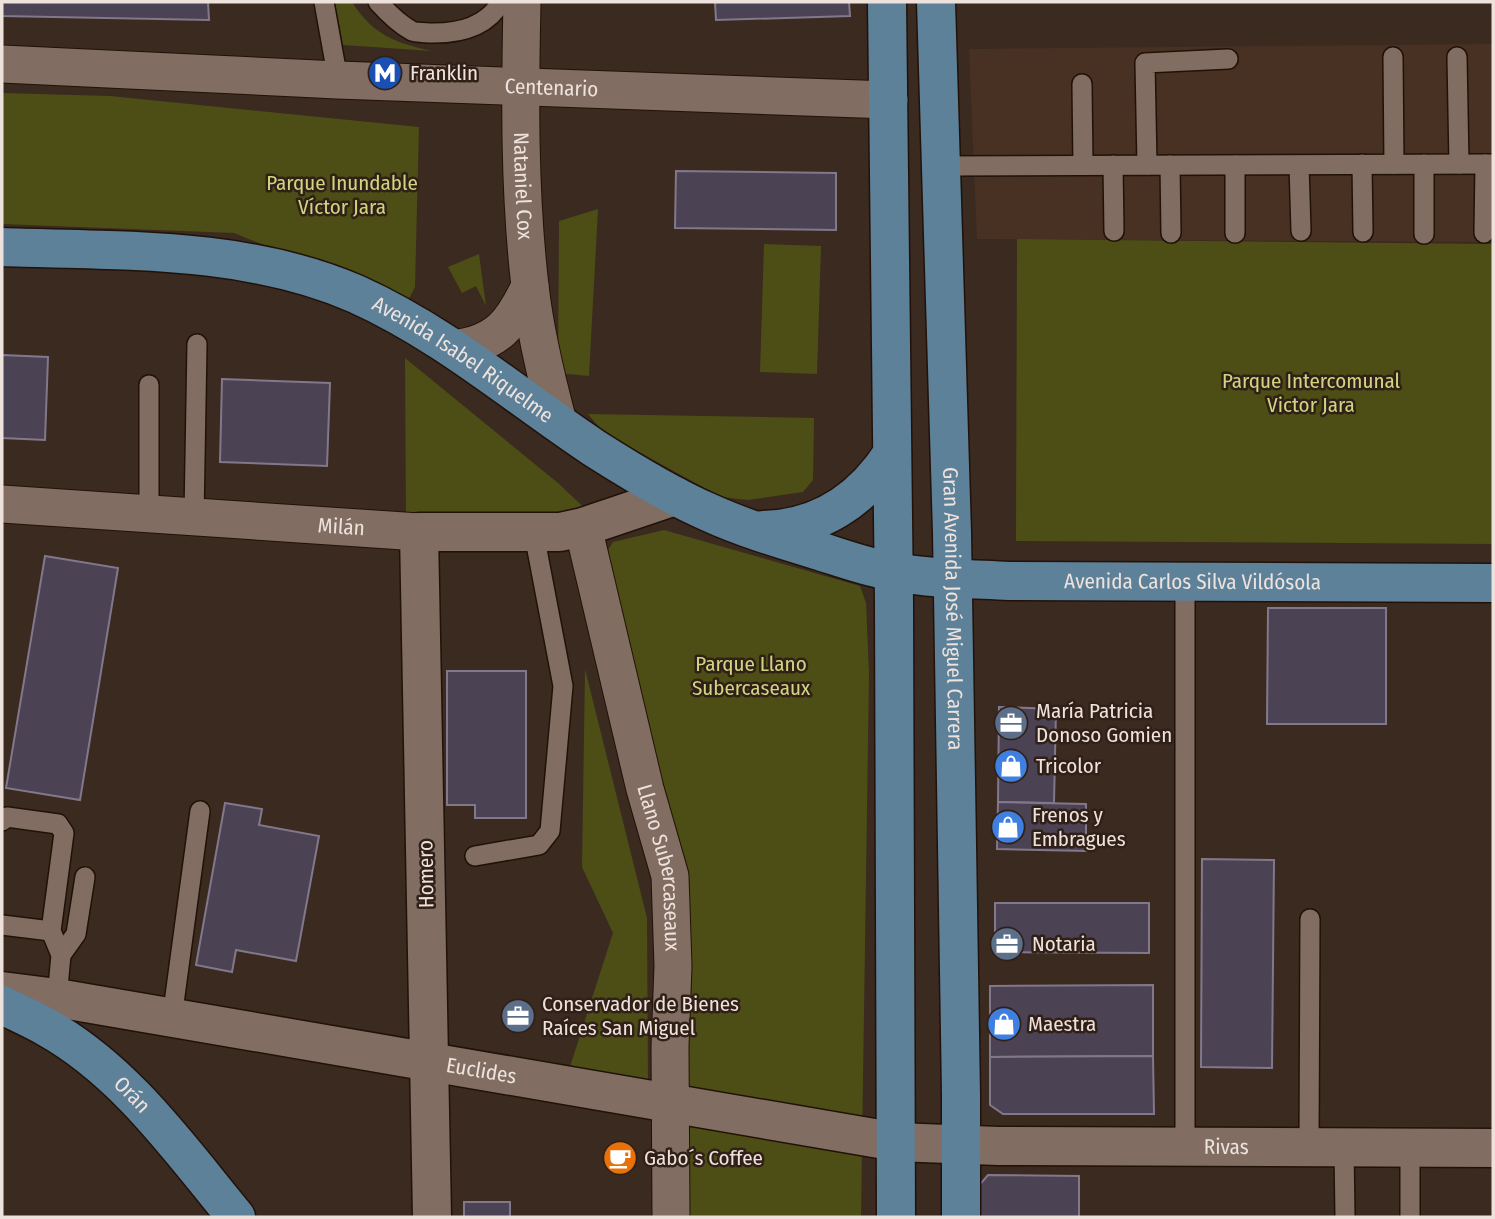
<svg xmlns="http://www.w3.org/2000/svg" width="1495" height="1219" viewBox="0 0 1495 1219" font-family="'Fira Sans Condensed',sans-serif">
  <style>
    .built { fill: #483123 }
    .green { fill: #4c4e15 }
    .building { fill: #4b4253; stroke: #82788b; stroke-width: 2 }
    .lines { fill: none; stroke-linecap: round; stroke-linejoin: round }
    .service-casing { stroke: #211209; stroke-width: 22 }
    .minor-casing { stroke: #211209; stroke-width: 39 }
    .tertiary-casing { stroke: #211209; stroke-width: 41 }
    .primary-casing { stroke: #211209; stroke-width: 41 }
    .service { stroke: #816d62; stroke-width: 19 }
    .minor { stroke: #816d62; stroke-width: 37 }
    .tertiary { stroke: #816d62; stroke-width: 38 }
    .primary { stroke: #5d8199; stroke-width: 38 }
    .labels { text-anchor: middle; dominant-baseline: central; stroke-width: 5; stroke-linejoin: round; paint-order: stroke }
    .poi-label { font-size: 21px; fill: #eee2dc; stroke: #302017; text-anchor: start }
    .street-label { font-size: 21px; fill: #eee2dc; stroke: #302017 }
    .park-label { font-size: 21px; fill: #d0d580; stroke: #302017 }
  </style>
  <rect width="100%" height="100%" fill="#3b2a20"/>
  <!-- built -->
  <path class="built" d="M1493 44V242L977 239 969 49Z"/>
  <!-- green -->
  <g class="green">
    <path d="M335 2H352C373 35 396 43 432 51L343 45Z"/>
    <path d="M2 93 110 96 419 127 415 287 406 305 370 288 234 233 2 224Z"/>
    <path d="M598 209 589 376 558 373 559 221Z"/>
    <path d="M1017 239 1493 244V544L1016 541Z"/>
    <path d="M764 244 821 246 817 374 760 372Z"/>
    <path d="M479 254 486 306 476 286 462 293 448 267Z"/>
    <path d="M405 358 558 483 595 518 406 522Z"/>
    <path d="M588 414 814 418 813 480 803 492 748 500 721 497 604 433Z"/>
    <path d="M664 530 860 586 866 603 869 673 861 1217H682L683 1085 603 558 613 542Z"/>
    <path d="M585 669 647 918 648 1088 567 1076 613 933 582 867Z"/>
  </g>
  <!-- building -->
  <g class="building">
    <path d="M2 2H208L209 20 2 16Z"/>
    <path d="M715 2H849L850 16 716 20Z"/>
    <path d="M676 171 836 173V230L675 228Z"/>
    <path d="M2 355 48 357 45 440 2 438Z"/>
    <path d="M222 379 330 383 327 466 220 462Z"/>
    <path d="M45 556 118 568 80 800 6 788Z"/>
    <path d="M1268 608H1386V724H1267Z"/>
    <path d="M447 671H526V818H475V805H447Z"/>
    <path d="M999 707 1056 709 1054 803 998 802Z"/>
    <path d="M998 802 1086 804V851L997 849Z"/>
    <path d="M225 803 262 809 259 825 319 836 296 961 236 950 232 972 196 965Z"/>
    <path d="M1202 859 1274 860 1272 1068 1201 1067Z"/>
    <path d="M995 903H1149V953L995 952Z"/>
    <path d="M1153 985V1056L990 1057V986Z"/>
    <path d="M1153 1056 1154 1114H1003L990 1105V1057Z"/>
    <path d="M988 1175 1079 1176V1217H976V1189Z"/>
    <rect x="464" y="1202" width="46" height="15"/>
  </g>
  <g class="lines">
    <!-- service casing -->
    <g class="service-casing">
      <g id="service">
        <path d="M324 2 338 80"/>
        <path d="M378 2C387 12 399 24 412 31 417 33 423 32 428 33 457 34 486 28 501 2"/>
        <path d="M1393 57 1394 164"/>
        <path d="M1457 57 1459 164"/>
        <path d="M1082 84 1083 165"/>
        <path d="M1362 164 1363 232"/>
        <path d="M1424 164V234"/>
        <path d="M1113 165 1114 231"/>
        <path d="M1147 165 1145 63 1228 59"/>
        <path d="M1170 165 1171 233"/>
        <path d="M1235 165V233"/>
        <path d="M1299 165 1301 231"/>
        <path d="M942 166 1493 164"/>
        <path d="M1484 233 1485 164"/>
        <path d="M149 514V385"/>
        <path d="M194 517 197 344"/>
        <path d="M1185 582V1147"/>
        <path d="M2 821 7 817 58 824 64 833 51 931 61 955 57 998"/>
        <path d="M475 856 539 845 550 831 563 686 534 534"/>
        <path d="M2 925 51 931"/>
        <path d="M61 955 76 934 85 877"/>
        <path d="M172 1018 200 811"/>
        <path d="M1309 1148 1310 919"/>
        <path d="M1344 1148 1345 1217"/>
        <path d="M1410 1217V1148"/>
      </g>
    </g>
    <!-- minor casing -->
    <g class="minor-casing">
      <g id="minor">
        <path id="s1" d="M522 2C520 96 519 192 530 286 535 332 546 377 558 422"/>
        <path id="s2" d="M2 64 338 80 889 100"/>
        <path d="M454 349C498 343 512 324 530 286"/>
        <path id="s3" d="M2 504 419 532"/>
        <path id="s4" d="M583 527 645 789 670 876 673 966 670 1047 671 1217"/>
      </g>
    </g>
    <!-- tertiary casing -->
    <g class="tertiary-casing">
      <g id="tertiary">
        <path id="s5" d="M2 991 57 998 897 1142 998 1146 1493 1148"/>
        <path d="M432 1217 419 532H560L583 527 675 496"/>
      </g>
    </g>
    <!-- primary casing -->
    <g class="primary-casing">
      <g id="primary">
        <path d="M887 2 894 603 896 1217"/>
        <path id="s6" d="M936 2 952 533 961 1095V1217"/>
        <path id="s7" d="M2 247C119 251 246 246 356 294 443 333 516 396 594 448 630 471 669 495 708 512 743 528 780 539 816 550 842 558 868 568 895 572 932 579 971 579 1009 581L1493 583"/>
        <path d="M763 530C819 529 862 500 892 454"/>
        <path id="s8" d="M2 1005C16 1012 32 1019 46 1027 125 1071 179 1148 236 1217"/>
      </g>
    </g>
    <!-- service -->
    <use href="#service" class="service"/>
    <!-- minor -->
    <use href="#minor" class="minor"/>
    <!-- tertiary -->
    <use href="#tertiary" class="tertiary"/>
    <!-- primary -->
    <use href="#primary" class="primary"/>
  </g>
  <!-- icons -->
  <defs>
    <g id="metro-disc" transform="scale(1.75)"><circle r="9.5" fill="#1a4fb4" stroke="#302017"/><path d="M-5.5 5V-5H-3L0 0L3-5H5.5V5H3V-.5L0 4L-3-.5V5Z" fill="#fff"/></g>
    <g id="office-disc" transform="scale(1.75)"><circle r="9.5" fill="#5c6f8a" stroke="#302017"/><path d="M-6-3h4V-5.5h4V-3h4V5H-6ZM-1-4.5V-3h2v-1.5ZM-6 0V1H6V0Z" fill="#fff"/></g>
    <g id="shop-disc" transform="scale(1.75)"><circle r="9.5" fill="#3f7fe0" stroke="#302017"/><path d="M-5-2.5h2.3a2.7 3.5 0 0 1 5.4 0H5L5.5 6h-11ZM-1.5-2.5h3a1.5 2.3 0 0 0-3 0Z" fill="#fff"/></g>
    <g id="cafe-disc" transform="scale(1.75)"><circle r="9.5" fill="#e8710a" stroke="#302017"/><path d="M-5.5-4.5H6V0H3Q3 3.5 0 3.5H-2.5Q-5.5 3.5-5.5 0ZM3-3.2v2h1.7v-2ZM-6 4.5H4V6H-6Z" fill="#fff"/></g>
  </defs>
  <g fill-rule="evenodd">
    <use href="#metro-disc" x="385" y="73"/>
    <use href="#office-disc" x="1011" y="723"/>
    <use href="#shop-disc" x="1011" y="766"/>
    <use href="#shop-disc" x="1008" y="827"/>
    <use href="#office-disc" x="1007" y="944"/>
    <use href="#office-disc" x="518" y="1016"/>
    <use href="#shop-disc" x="1004" y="1024"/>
    <use href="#cafe-disc" x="620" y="1158"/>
  </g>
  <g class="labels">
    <!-- poi labels -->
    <g class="poi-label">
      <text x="410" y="73">Franklin</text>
      <text x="1036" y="711">María Patricia<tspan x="1036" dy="24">Donoso Gomien</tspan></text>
      <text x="1036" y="766">Tricolor</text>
      <text x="1032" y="815">Frenos y<tspan x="1032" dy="24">Embragues</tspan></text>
      <text x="1032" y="944">Notaria</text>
      <text x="542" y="1004">Conservador de Bienes<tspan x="542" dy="24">Raíces San Miguel</tspan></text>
      <text x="1028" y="1024">Maestra</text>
      <text x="644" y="1158">Gabo´s Coffee</text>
    </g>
    <!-- street labels -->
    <g class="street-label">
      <text stroke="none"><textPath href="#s2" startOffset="550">Centenario</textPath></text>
      <text stroke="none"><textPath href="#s1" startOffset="184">Nataniel Cox</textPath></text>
      <text stroke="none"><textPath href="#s7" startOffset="485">Avenida Isabel Riquelme</textPath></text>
      <text stroke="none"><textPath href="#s3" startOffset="340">Milán</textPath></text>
      <text stroke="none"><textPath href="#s7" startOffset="1269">Avenida Carlos Silva Vildósola</textPath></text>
      <text stroke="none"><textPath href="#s6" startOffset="607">Gran Avenida José Miguel Carrera</textPath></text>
      <text stroke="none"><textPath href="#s4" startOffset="350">Llano Subercaseaux</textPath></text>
      <text transform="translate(426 874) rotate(-91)">Homero</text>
      <text stroke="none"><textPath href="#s5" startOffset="486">Euclides</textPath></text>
      <text stroke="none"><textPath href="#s8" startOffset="159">Orán</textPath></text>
      <text stroke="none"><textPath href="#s5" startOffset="1237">Rivas</textPath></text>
    </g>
    <!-- park labels -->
    <g class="park-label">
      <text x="342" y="183">Parque Inundable<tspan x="342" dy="24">Víctor Jara</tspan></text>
      <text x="1311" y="381">Parque Intercomunal<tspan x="1311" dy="24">Victor Jara</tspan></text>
      <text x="751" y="664">Parque Llano<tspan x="751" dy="24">Subercaseaux</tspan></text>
    </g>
  </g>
  <!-- border -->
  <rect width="1495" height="1219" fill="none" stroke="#eee2dc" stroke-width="7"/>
</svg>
